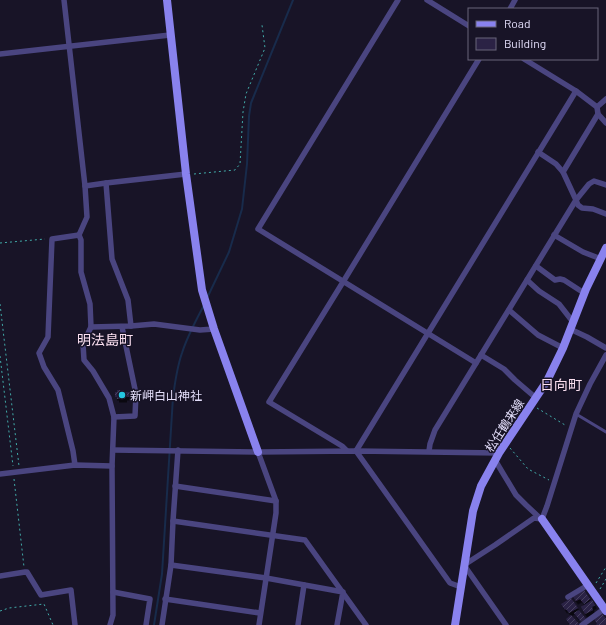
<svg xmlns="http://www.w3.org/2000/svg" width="606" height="625" viewBox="0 0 606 625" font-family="Barlow,'Noto Sans JP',sans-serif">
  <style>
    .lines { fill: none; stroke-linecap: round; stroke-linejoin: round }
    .stream { stroke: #182b4b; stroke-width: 2 }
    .building { fill: url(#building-hatch); filter: url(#shadow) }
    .path { stroke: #41aba9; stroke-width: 1; stroke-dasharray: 2 3; stroke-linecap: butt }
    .lane { stroke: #4a4580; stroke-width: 3 }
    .street { stroke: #4a4580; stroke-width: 5.5 }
    .secondary { stroke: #8982ee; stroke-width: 8 }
    .poi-dot { fill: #24c6e1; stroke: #181427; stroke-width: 1.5 }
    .labels { text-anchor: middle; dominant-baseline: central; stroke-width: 3; stroke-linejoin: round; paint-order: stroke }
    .poi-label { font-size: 12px; fill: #e3defa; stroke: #181427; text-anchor: start }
    .street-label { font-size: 12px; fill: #e3defa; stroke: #181427 }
    .quarter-label { font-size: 14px; fill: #fbe0f0; stroke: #181427 }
  </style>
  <defs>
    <pattern id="building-hatch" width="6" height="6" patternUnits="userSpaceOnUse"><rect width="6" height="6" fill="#2b2245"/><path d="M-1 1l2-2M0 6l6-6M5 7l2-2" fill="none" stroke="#4a4261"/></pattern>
    <filter id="shadow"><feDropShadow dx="2" dy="3.5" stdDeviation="0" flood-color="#0009"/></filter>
  </defs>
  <rect width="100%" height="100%" fill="#181427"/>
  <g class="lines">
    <!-- stream -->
    <g class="stream">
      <path d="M208 296 229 252 242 209 247 164 249 116 251 103 293 0"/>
      <path d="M154 625 162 574 173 397C175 382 177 367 182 353 187 337 195 322 203 307"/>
    </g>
  </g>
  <!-- building -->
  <g class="building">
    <path d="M117 390H124V392H130V397H125V399H117V397H115V392H117Z"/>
    <path d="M584 590 590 599 584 604 580 599 576 601 573 597Z"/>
    <path d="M571 598 578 608 569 613 566 609 565 610 561 604Z"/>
    <path d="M592 600 595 605 592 607 593 610 585 614 581 607Z"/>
    <path d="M579 610 586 619 581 622 574 613Z"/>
    <path d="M602 613 606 619V624L604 625H596L597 624 594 619Z"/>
    <path d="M571 615 579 624 578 625H570L566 619Z"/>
  </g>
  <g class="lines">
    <!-- path -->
    <g class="path">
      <path d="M194 174 235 170 240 164 243 112 246 94 265 48 262 25"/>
      <path d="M0 243 45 239"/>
      <path d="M0 304 19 466"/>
      <path d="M0 356 13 466"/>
      <path d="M537 408 565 425"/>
      <path d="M510 448 528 469 549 480"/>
      <path d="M14 479 24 567"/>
      <path d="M596 583 606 567"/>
      <path d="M600 589 606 579"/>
      <path d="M0 611 9 608 44 604 53 625"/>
    </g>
    <!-- lane -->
    <path class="lane" d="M576 414 606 432"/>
    <!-- street -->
    <g class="street">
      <path d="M64 0 85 186 87 217 79 235 81 240V272L90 304 91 327 83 344 84 360 93 371 109 398 114 417 112 466 113 615 110 625"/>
      <path d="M398 0 258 229 476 363"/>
      <path d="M427 0 469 26"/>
      <path d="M510 9 515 0"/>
      <path d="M0 54 170 35"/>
      <path d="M597 107 606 99"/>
      <path d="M598 114 606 123"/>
      <path d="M538 152 556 164 563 172"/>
      <path d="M606 185 594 181 589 184 576 200 578 205 582 208 593 209 606 214"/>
      <path d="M85 186 106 183 186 174"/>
      <path d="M554 235 583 252 601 259"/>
      <path d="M536 266 555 280 560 279 564 280 584 293"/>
      <path d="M527 280 539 291 559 304 573 322"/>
      <path d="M509 310 538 335 563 348"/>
      <path d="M131 326 154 324 200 330 214 329"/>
      <path d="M91 327 131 326 128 300 112 259 106 183"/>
      <path d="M570 329 587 337 606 348"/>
      <path d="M481 355 504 369 515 380 536 398"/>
      <path d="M114 417 135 416 136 394 122 327"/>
      <path d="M113 450 258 452 356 451 499 453"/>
      <path d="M347 451 342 446 269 402 343 282 479 59"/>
      <path d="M356 451 576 91"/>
      <path d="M356 451 450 583 461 587"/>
      <path d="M429 451 430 444 435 430 576 200 563 172 598 114 597 107 576 91 524 59"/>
      <path d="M258 452 276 501V513L259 625"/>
      <path d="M495 460 516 495 526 505 541 519"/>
      <path d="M75 465 73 451 58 390 44 367 39 353 48 337 52 239 79 235"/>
      <path d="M0 474 75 465 112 466"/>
      <path d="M175 486 276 501"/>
      <path d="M173 521 305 540 366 625"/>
      <path d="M171 565 266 578 343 592 337 625"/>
      <path d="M0 576 25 572H27L41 595 71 590 75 625"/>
      <path d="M113 592 150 599 146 625"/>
      <path d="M568 597 588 585"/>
      <path d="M165 599 260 613"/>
      <path d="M162 625 171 565 173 521 178 450"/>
      <path d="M298 625 304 585"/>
      <path d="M506 625 464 565 495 545 534 518 542 519 547 506 576 414 590 384 606 355"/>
      <path d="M582 625 604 609"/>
    </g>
    <!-- secondary -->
    <g class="secondary">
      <path d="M167 0 186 174 202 290 214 329 258 452"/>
      <path d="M542 519 606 611"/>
      <path d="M455 625 473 511 481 486 499 453 547 381 563 348 586 289 606 248"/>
    </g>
  </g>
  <!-- markers -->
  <circle class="poi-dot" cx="122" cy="395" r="4"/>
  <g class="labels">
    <!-- poi labels -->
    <g class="poi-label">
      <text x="130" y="395">新岬白山神社</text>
    </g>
    <!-- street labels -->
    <g class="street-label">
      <text transform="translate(504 425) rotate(-57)">松任鶴来線</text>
    </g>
    <!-- quarter labels -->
    <g class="quarter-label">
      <text x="105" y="339">明法島町</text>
      <text x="561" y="384">日向町</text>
    </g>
  </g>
  <!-- legend -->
  <rect x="468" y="8" width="130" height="52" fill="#181427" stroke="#69657b"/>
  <rect x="476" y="21" width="20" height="6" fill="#8982ee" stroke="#69657b"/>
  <text x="504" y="28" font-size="12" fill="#e3defa">Road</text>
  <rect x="476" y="38" width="20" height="12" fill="#2b2245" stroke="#69657b"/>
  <text x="504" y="48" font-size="12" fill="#e3defa">Building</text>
</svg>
